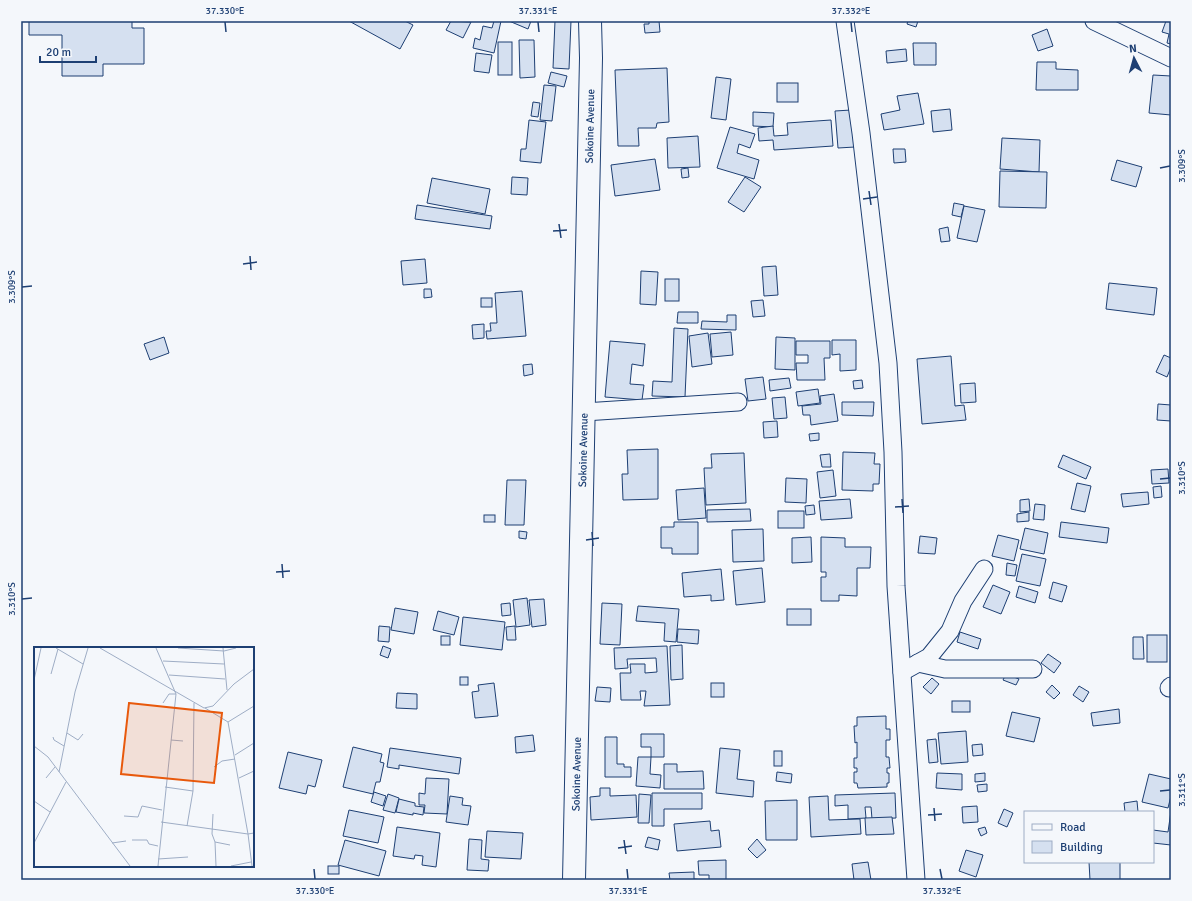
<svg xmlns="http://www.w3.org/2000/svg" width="1192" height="901" viewBox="0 0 1192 901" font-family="Signika,sans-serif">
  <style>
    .building { fill: #d5e0f0; stroke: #1d3f73 }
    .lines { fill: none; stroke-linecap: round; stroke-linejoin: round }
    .street-casing { stroke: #1d3f73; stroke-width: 19 }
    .secondary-casing { stroke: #1d3f73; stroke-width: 24 }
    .street { stroke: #f4f7fb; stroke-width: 17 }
    .secondary { stroke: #f4f7fb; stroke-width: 22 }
    .ticks { fill: none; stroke: #1d3f73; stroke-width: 1.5 }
    .labels { text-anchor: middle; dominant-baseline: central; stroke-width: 3; stroke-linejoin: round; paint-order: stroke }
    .street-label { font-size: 11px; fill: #1d3f73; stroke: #f4f7fb }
    .inset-road { fill: none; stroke: #9eadc5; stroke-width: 1 }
    .view { fill: #e8590c; fill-opacity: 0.15; stroke: #e8590c; stroke-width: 2 }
    .inset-edge { fill: none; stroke: #1d3f73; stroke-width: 2 }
    .neatline { fill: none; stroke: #1d3f73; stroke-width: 1.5 }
    .ticks-label { font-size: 10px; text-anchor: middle; fill: #1d3f73 }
  </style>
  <rect width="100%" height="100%" fill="#f4f7fb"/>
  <!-- building -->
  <g class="building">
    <path d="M29 21H132V28H144V64H103V76H62V35H29Z"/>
    <path d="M349 21H405L413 25 400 49Z"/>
    <path d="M451 21 471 22 463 38 446 30Z"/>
    <path d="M494 21H501L494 53 473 48 475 38 480 40 483 26 492 28Z"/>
    <path d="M509 21H531L528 29Z"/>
    <path d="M555 21H571L569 69 553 68Z"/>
    <path d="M649 21H659L660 32 645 33 644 24H649Z"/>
    <path d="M908 21H918L916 27 907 24Z"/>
    <path d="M1166 21H1171V44L1167 43 1169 34 1162 32Z"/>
    <path d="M1047 29 1053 46 1038 51 1032 35Z"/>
    <path d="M519 40H534L535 77 520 78Z"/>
    <rect x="498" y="42" width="14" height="33"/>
    <path d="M913 43H936V65H914Z"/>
    <path d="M906 49 907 61 887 63 886 51Z"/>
    <path d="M476 53 492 55 489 73 474 71Z"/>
    <path d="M1037 62H1056V69L1078 70V90H1036Z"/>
    <path d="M667 68 669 122 657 123 656 128H638L639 146H618L615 70Z"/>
    <path d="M551 72 567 76 564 87 548 83Z"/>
    <path d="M1153 75 1171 76V115L1149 113Z"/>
    <path d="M716 77 731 79 726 120 711 118Z"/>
    <rect x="777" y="83" width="21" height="19"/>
    <path d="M544 85 556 86 552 121 540 120Z"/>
    <path d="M918 93 924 124 884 130 881 114 900 110 897 96Z"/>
    <path d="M533 102 540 103 538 117 531 116Z"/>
    <path d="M950 109 952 130 933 132 931 111Z"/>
    <path d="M851 110 855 147 838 148 835 111Z"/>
    <path d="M753 112 774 113 773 127 753 126Z"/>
    <path d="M529 120 546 122 541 163 520 161 521 149H526Z"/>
    <path d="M831 120 833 146 774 150 773 140 759 141 758 128 773 126 774 136 788 135 787 123Z"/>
    <path d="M730 127 755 134 750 148 739 144 737 153 759 160 754 179 717 168Z"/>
    <path d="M698 136 700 167 668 168 667 138Z"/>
    <path d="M1002 138 1040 140 1039 172 1000 169Z"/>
    <path d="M893 149H905L906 162 894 163Z"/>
    <path d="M655 159 660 190 615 196 611 165Z"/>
    <path d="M1117 160 1142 167 1136 187 1111 180Z"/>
    <path d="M688 168 689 177 682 178 681 169Z"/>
    <path d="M1000 171 1047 172 1046 208 999 207Z"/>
    <path d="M512 177 528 178 527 195 511 194Z"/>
    <path d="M745 177 761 187 744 212 728 202Z"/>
    <path d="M432 178 490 189 485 214 427 203Z"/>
    <path d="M954 203 964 205 961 217 952 215Z"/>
    <path d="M417 205 492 216 490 229 415 219Z"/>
    <path d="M964 206 985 210 977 242 957 238Z"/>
    <path d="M948 227 950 241 941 242 939 229Z"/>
    <path d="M425 259 427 283 403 285 401 261Z"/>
    <path d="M776 266 778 295 764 296 762 267Z"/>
    <path d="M641 271 658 272 656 305 640 304Z"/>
    <rect x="665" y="279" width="14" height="22"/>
    <path d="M1109 283 1157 288 1154 315 1106 309Z"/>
    <path d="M424 289H431L432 297 424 298Z"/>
    <path d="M522 291 526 336 487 339 486 331H491L490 323H497L495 293Z"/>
    <rect x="481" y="298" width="11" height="9"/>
    <path d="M763 300 765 316 753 317 751 301Z"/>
    <path d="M678 312H698V323H677Z"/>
    <path d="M727 315H736V330L701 329 702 321 727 322Z"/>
    <path d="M484 324V338L473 339 472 325Z"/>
    <path d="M674 328 688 329 685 397 652 396 653 381 672 382Z"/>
    <path d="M731 332 733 355 712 357 710 334Z"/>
    <path d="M708 333 712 364 692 367 689 336Z"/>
    <path d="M164 337 169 353 150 360 144 344Z"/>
    <path d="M776 337 795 338V370L775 369Z"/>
    <path d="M832 340H856V370L840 371V354L832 355Z"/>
    <path d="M610 341 645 344 643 366 632 364 630 384 644 385 642 400 605 397Z"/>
    <path d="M796 341H830V358H824L825 380H797L796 363H808V355H796Z"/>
    <path d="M1164 355 1171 358V367L1167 377 1156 372Z"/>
    <path d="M951 356 955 406 964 405 966 420 922 424 917 359Z"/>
    <path d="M532 364 533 374 524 376 523 365Z"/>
    <path d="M763 377 766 399 748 401 745 379Z"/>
    <path d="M789 378 791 388 770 391 769 380Z"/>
    <path d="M862 380 863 388 854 389 853 381Z"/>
    <path d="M975 383 976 402 961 403 960 384Z"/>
    <path d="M818 389 820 403 798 406 796 392Z"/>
    <path d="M834 394 838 421 811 425 810 415H803L802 406 821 404 820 396Z"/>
    <path d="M785 397 787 418 774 419 772 398Z"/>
    <path d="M842 402H874L873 416 842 415Z"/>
    <path d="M1158 404 1171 405V421L1157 420Z"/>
    <path d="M777 421 778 437 764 438 763 422Z"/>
    <path d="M819 433V440L810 441 809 434Z"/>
    <path d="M658 449V499L623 500 622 474H628L627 450Z"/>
    <path d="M843 452 875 453 874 464H880L879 484H873V491L842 490Z"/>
    <path d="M744 453 746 503 706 505 704 468H712L711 454Z"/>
    <path d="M830 454 831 467H822L820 455Z"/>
    <path d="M1063 455 1091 467 1086 479 1058 467Z"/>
    <path d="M1168 469 1169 483 1152 484 1151 470Z"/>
    <path d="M833 470 836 496 820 498 817 472Z"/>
    <path d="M786 478 807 479 806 503 785 502Z"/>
    <path d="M507 480H526L524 525H505Z"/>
    <path d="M1077 483 1091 486 1085 512 1071 509Z"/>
    <path d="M1161 486 1162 497 1154 498 1153 487Z"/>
    <path d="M704 488 706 518 678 520 676 490Z"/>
    <path d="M1148 492 1149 504 1123 507 1121 494Z"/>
    <path d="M850 499 852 518 821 520 819 501Z"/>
    <path d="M1029 499 1030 511 1020 512V500Z"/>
    <path d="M1035 504 1045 505 1044 520 1033 519Z"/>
    <path d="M814 505 815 514 806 515 805 506Z"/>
    <path d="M750 509 751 521 707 522V510Z"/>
    <rect x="778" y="511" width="26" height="17"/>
    <path d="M1029 512V521L1017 522V514Z"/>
    <rect x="484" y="515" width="11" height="7"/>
    <path d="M674 522H698V554H672V548H661V527H674Z"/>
    <path d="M1061 522 1109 528 1107 543 1059 537Z"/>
    <path d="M1025 528 1048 533 1044 554 1020 549Z"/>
    <path d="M763 529 764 561 733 562 732 530Z"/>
    <path d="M519 531 527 532 526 539 519 538Z"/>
    <path d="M998 535 1019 540 1014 561 992 556Z"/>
    <path d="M920 536 937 538 935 554 918 553Z"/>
    <path d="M811 537 812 562 792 563V538Z"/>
    <path d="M821 537 845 538V547H871L870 568H857V596L839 595V601H821V577H826V572H821Z"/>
    <path d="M1022 554 1046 559 1040 586 1016 581Z"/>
    <path d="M1007 563 1017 565 1015 576 1006 575Z"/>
    <path d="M762 568 765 602 736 605 733 571Z"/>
    <path d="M721 569 724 600 711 601V595L684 597 682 573Z"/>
    <path d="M1053 582 1067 586 1062 602 1049 598Z"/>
    <path d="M993 585 1010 592 1001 614 983 607Z"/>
    <path d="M1019 586 1038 592 1035 603 1016 597Z"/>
    <path d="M527 598 530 625 516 627 513 600Z"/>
    <path d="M544 599 546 625 532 627 529 600Z"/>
    <path d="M510 603 511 615 502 616 501 604Z"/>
    <path d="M602 603 622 604 620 645 600 644Z"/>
    <path d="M638 606 679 609 676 642 664 641 665 623 636 621Z"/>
    <path d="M395 608 418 612 414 634 391 630Z"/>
    <rect x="787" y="609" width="24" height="16"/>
    <path d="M438 611 459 617 454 635 433 630Z"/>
    <path d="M463 617 505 622 502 650 460 645Z"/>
    <path d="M379 626 390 627 389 642 378 641Z"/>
    <path d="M515 626 516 640H507L506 627Z"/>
    <path d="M678 629 699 630 698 644 677 642Z"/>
    <path d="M960 632 981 639 978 649 957 642Z"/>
    <rect x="1147" y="635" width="20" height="27"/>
    <rect x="441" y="636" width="9" height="9"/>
    <path d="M1133 637H1143L1144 659H1133Z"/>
    <path d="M682 645 683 679 671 680 670 646Z"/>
    <path d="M383 646 391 649 388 658 380 655Z"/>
    <path d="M667 646 670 705 644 706 646 691H640L641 700H621L620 673H631L630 664H645V673L657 672 656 658 627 659 628 668 615 669 614 648Z"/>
    <path d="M1048 654 1061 663 1054 673 1041 663Z"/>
    <path d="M1006 674 1019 679 1016 685 1003 680Z"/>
    <rect x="460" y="677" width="8" height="8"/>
    <path d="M932 678 939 684 931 694 923 687Z"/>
    <path d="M494 683 498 716 475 718 472 692 479 691 478 685Z"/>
    <rect x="711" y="683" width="13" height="14"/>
    <path d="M1052 685 1060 693 1054 699 1046 692Z"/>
    <path d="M1079 686 1089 692 1083 702 1073 695Z"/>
    <path d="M597 687 611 688 610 702 595 701Z"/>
    <path d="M397 693 417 694V709L396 708Z"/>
    <rect x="952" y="701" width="18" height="11"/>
    <path d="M1119 709 1120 723 1093 726 1091 713Z"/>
    <path d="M1012 712 1040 718 1034 742 1006 736Z"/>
    <path d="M886 716V729H890V740H886V757H889L890 768H887V773H889V783H887V787L858 788 857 783H854V772H857V768H854V758H857V742L855 743 854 726H857V717Z"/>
    <path d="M966 731 968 762 941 764 938 733Z"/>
    <path d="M641 734H664V757H651V747H641Z"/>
    <path d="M533 735 535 751 516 753 515 737Z"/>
    <path d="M605 737H617V764H624V767H631V777H605Z"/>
    <path d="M936 739 938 762 929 763 927 740Z"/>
    <path d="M982 744 983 755 973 756 972 745Z"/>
    <path d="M353 747 382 754 380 762 384 763 380 782H376L373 794 343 787Z"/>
    <path d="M390 748 461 758 459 774 399 765V769L387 767Z"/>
    <path d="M720 748 740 750 737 779 754 781 753 797 716 793Z"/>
    <rect x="774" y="751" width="8" height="15"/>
    <path d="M288 752 322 760 315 787 308 785 306 794 279 788Z"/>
    <path d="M638 757H651L650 774 661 775 660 788 636 786Z"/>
    <path d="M664 764H677V772L703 771 704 789H664Z"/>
    <path d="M777 772 792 774 791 783 776 781Z"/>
    <path d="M937 773 962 774V790L936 788Z"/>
    <path d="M985 773V781L975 782V774Z"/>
    <path d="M1149 774 1171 779V796L1168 808 1142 802Z"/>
    <path d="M426 778 449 779 447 814 424 813 425 805H419V793L425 794Z"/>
    <path d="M987 784V791L978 792 977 785Z"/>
    <path d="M600 788H610V796L636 795 637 817 591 820 590 797 600 796Z"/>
    <path d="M374 792 386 796 383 806 371 802Z"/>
    <path d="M652 793H702V809H664V826H652Z"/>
    <path d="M895 793 896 818 872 819 871 807H865L866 818 848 819V805L835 806V795Z"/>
    <path d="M388 794 399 798 395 813 383 810Z"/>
    <path d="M639 794 651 795 649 823H638Z"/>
    <path d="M450 796 463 798 462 805 471 806 468 825 446 822Z"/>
    <path d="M828 796 829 820 860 819 861 834 811 837 809 797Z"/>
    <path d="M399 799 415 803V806L424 807 423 815 413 813V815L396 812Z"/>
    <path d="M797 800V840H766L765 801Z"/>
    <path d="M1137 801 1138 812H1125L1124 803Z"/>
    <path d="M977 806 978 822 963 823 962 807Z"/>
    <path d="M1004 809 1013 813 1007 827 998 823Z"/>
    <path d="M349 810 384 817 378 843 343 836Z"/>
    <path d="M1171 811V845L1153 843V830L1168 832Z"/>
    <path d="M892 817 894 834 866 835 865 818Z"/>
    <path d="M710 821 711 831 719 830 721 847 677 851 674 824Z"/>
    <path d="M397 827 440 833 436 867 422 865 423 856 415 855 414 859 393 856Z"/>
    <path d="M985 827 987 833 981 836 978 829Z"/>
    <path d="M487 831 523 833 521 859 485 857Z"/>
    <path d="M648 837 660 840 658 850 645 847Z"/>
    <path d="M469 839 482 840 481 859 489 860 488 871 467 870Z"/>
    <path d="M757 839 766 850 757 858 748 849Z"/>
    <path d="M345 840 386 851 379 876 338 865Z"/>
    <path d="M966 850 983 855 976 877 959 871Z"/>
    <path d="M726 860V880H709V875H699L698 861Z"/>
    <path d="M868 862 871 880H854L852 864Z"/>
    <path d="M1089 862H1120V880H1090Z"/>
    <rect x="328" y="866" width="11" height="8"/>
    <path d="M694 872V879L703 880H670L669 873Z"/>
  </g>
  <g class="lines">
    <!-- street casing -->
    <g class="street-casing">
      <g id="street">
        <path d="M845 21 861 133 888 363 893 452 896 586 916 880"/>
        <path d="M1094 21 1171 58"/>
        <path d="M584 412 738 402"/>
        <path d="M918 663 945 669H1033"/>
        <path d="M902 672 929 657 950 631 963 601 984 569"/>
        <path d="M1169 688 1171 686"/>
      </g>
    </g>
    <!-- secondary casing -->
    <g class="secondary-casing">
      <g id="secondary">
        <path id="s1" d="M574 880 591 58 590 21"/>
      </g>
    </g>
    <!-- street -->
    <use href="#street" class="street"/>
    <!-- secondary -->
    <use href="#secondary" class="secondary"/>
  </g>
  <!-- ticks -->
  <path class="ticks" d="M225 22 226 32M538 22 539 32M851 22 852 32M1160 168 1170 166M869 191 871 205M863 199 877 197M559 224 561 238M553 231 567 230M250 256 251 270M243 264 257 262M22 287 32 286M1160 479 1170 478M902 499 903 513M895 507 909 506M592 532 593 546M586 540 599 538M282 564 283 578M276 572 290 571M22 599 32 598M1160 791 1170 790M934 808 935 821M928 815 942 814M624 840 626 854M618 848 632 846M314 869 315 879M627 869 628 879M940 869 942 879"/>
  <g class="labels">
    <!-- street labels -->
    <g class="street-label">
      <text stroke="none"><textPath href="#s1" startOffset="754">Sokoine Avenue</textPath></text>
      <text stroke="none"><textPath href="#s1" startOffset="430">Sokoine Avenue</textPath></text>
      <text stroke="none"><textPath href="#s1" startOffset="106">Sokoine Avenue</textPath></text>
    </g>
  </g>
  <!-- overview -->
  <g transform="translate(34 647)">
    <rect width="220" height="220" fill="#f4f7fb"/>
    <path class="inset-road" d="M22 1 49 17M66 1 170 61 179 59 200 37 220 22M122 1 142 47 124 219M144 1 190 4 202 1M189 1 193 43M129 14 190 17M17 27 24 2M135 28 191 32M0 33 7 1M129 56 135 47H142M171 61 194 75 220 59M194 75 214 187 220 186M33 86 44 93 49 87M19 90 20 93 30 99M137 93 149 94M0 99 14 110 96 219M201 108 220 96M180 120 188 114 201 112M25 125 41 45 54 1M12 131 21 120M205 131 220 124M131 140 159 144M0 154 16 165M179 167 178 187 181 195 182 219M90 169 104 170 108 159 128 163M127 175 214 187 218 219M153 179 159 144 160 56M98 193H113L115 197 124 199M181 195 196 198M0 196 32 135M78 196 92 194M124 212 154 210M197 219 217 215"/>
    <path class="view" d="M95 56 188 66 180 136 87 127Z"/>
    <rect width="220" height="220" class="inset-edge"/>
  </g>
  <!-- border -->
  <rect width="1192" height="901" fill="none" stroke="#f4f7fb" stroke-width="44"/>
  <!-- legend -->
  <rect x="1024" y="811" width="130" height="52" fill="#f4f7fb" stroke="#9eadc5"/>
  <rect x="1032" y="824" width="20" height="6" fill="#f4f7fb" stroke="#9eadc5"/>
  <text x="1060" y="831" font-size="12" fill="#1d3f73">Road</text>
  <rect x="1032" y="841" width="20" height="12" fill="#d5e0f0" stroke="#9eadc5"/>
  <text x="1060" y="851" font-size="12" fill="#1d3f73">Building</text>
  <!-- north arrow -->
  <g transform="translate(1134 58) rotate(354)" stroke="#f4f7fb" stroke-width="3" paint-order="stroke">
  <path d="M0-3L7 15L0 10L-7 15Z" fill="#1d3f73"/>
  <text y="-6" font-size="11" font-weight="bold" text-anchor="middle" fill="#1d3f73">N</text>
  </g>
  <!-- scale -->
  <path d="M40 56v6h56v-6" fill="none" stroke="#1d3f73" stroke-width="2"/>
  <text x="46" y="56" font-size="12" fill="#1d3f73" stroke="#f4f7fb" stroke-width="3" paint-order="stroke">20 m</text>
  <rect x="22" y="22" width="1148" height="857" class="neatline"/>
  <g class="ticks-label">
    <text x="225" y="14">37.330°E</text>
    <text x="538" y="14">37.331°E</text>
    <text x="851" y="14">37.332°E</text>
    <text transform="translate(1181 166) rotate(-90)" y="4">3.309°S</text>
    <text transform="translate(11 287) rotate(-90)" y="4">3.309°S</text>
    <text transform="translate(1181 478) rotate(-90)" y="4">3.310°S</text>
    <text transform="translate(11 599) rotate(-90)" y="4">3.310°S</text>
    <text transform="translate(1181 790) rotate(-90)" y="4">3.311°S</text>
    <text x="315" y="894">37.330°E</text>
    <text x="628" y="894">37.331°E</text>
    <text x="942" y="894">37.332°E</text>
  </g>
</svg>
